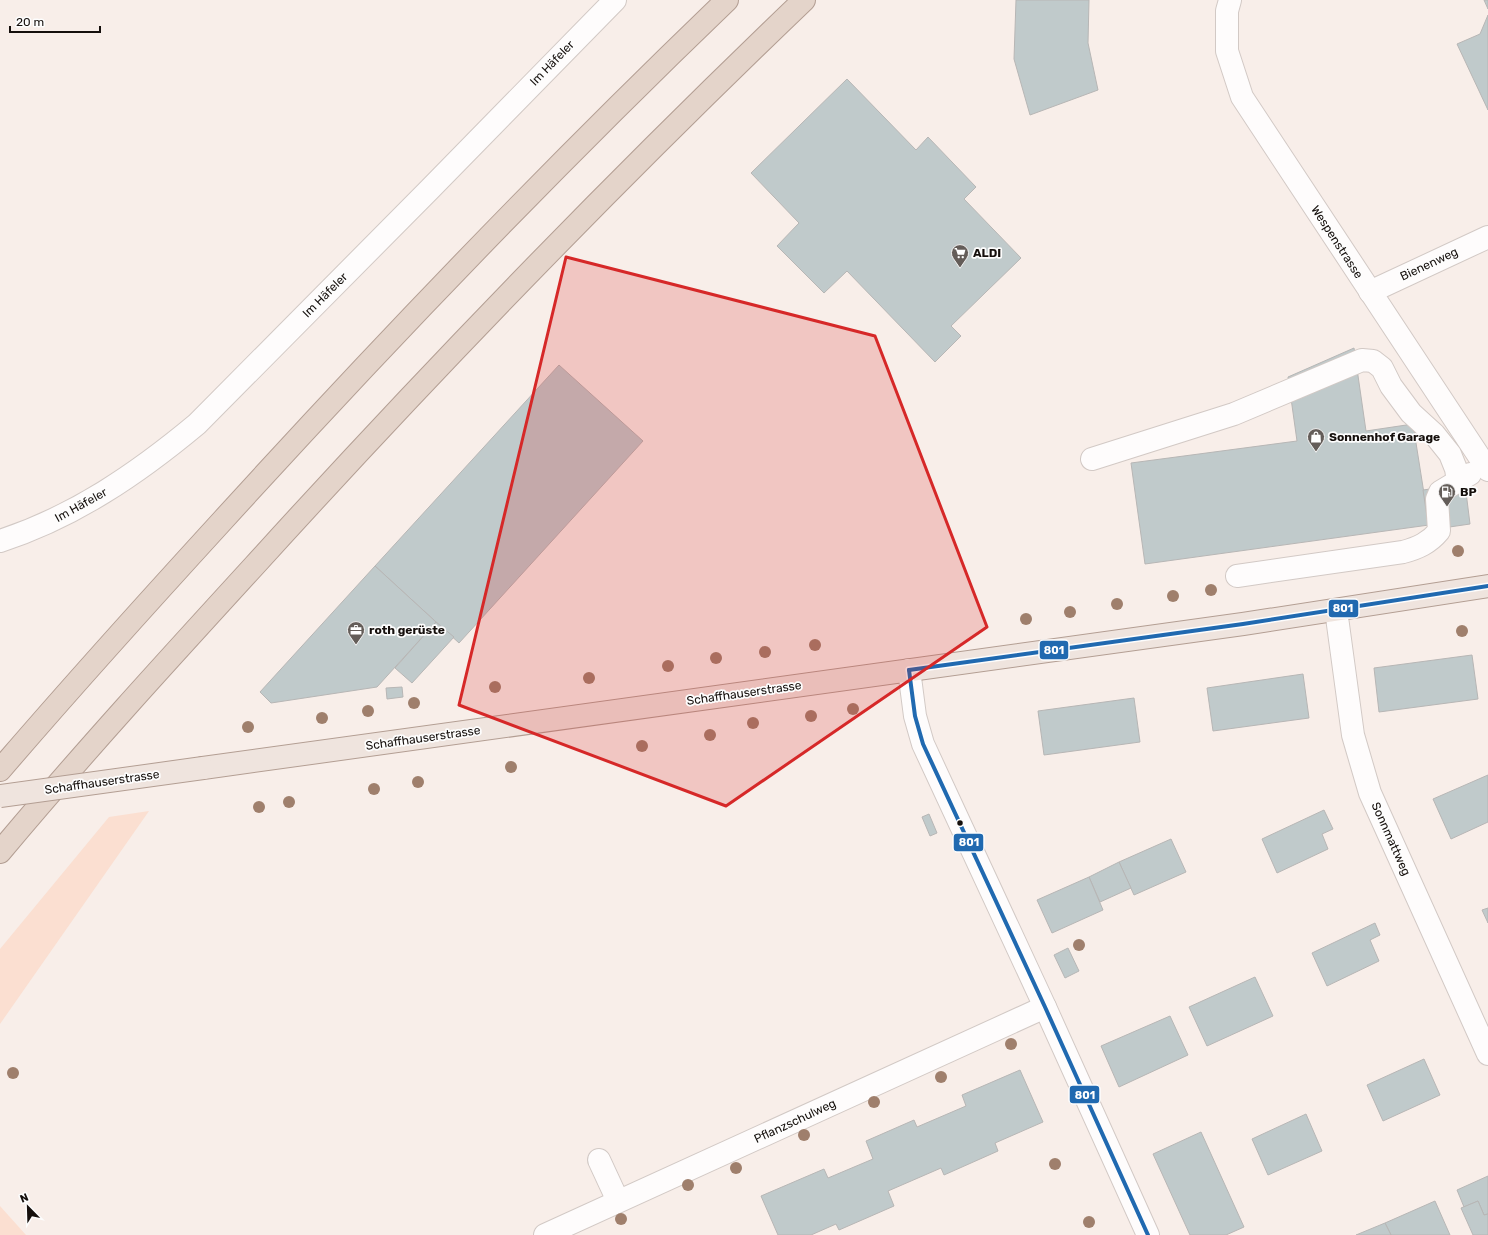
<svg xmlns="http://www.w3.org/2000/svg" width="1488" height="1235" viewBox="0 0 1488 1235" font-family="Rubik,sans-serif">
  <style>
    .green { fill: #fbdfd1 }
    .building { fill: #c0cacb; stroke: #b7b6b5 }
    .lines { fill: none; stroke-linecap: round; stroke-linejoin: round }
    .minor-casing { stroke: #d2c9c5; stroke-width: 24 }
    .major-casing { stroke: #b39e93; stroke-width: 24 }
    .highway-casing { stroke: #b39e93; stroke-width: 24 }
    .minor { stroke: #fefcfc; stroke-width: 22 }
    .major { stroke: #efe4de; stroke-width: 22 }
    .highway { stroke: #e4d4ca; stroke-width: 22 }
    .major-bridge-casing { stroke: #b39e93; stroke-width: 24; stroke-linecap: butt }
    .major-bridge { stroke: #efe4de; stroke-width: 22 }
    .bus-1-casing { stroke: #fdfdfd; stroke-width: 7 }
    .bus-1 { stroke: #2069b0; stroke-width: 4 }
    .tree { fill: #9f7f6c }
    .marked { fill: #d62828; fill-opacity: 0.2; stroke: #d62828; stroke-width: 3; stroke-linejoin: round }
    .bus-dot { fill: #150f0c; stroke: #fdfdfd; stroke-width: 1.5 }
    .labels { text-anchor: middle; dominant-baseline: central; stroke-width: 3.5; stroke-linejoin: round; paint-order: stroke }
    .street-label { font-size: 12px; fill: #150f0c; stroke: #fdfdfd }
    .poi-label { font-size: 12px; font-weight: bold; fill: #150f0c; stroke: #fdfdfd; text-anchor: start }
    .line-badge { stroke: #fdfdfd; stroke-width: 1.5 }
    .badge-label { font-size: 11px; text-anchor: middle; font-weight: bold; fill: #fff }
  </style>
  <rect width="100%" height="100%" fill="#f8eee9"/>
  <!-- green -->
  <g class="green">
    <path d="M149 811 0 1024V949L109 817Z"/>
    <path d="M0 1206 26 1235H0Z"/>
  </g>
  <!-- building -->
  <g class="building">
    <path d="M1016 0H1089L1088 43 1098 90 1030 115 1014 59Z"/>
    <path d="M1484 0H1488V9Z"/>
    <path d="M1488 15V110L1457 44 1480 34Z"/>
    <path d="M847 79 916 150 928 137 976 187 964 199 1021 258 951 326 961 336 935 362 847 271 824 293 777 246 799 223 751 173Z"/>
    <path d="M1354 348 1366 431 1413 424 1429 525 1145 564 1131 463 1297 441 1288 377Z"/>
    <path d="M559 365 643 441 459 643 375 566Z"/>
    <path d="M1465 484 1470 524 1429 530 1423 490Z"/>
    <path d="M375 566 436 622 377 687 271 703 260 692Z"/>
    <path d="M436 622 454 637 412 683 395 668Z"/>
    <path d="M1472 655 1478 699 1379 712 1374 668Z"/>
    <path d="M1303 674 1309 718 1213 731 1207 688Z"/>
    <path d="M402 687 403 697 387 699 386 688Z"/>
    <path d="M1134 698 1140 742 1044 755 1038 711Z"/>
    <path d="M1488 775V822L1451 839 1433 799Z"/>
    <path d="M1324 810 1333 829 1322 834 1328 849 1277 873 1262 839Z"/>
    <path d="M929 814 937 833 930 836 922 817Z"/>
    <path d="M1171 839 1186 872 1134 895 1119 862Z"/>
    <path d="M1119 862 1131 888 1100 902 1089 877Z"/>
    <path d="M1089 877 1103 910 1052 933 1037 900Z"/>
    <path d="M1488 908V923L1482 910Z"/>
    <path d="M1375 923 1380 935 1370 940 1379 961 1327 986 1312 953Z"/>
    <path d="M1068 948 1079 971 1065 978 1054 955Z"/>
    <path d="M1255 977 1273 1016 1207 1046 1189 1007Z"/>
    <path d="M1170 1016 1188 1055 1119 1087 1101 1046Z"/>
    <path d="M1424 1059 1440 1095 1383 1121 1367 1085Z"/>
    <path d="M1020 1070 1043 1122 995 1143 998 1151 944 1175 941 1168 888 1191 894 1206 839 1230 836 1224 811 1235H778L761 1196 824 1169 828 1178 873 1159 866 1141 914 1120 917 1127 966 1106 962 1095Z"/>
    <path d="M1306 1114 1322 1151 1268 1175 1252 1139Z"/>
    <path d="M1201 1132 1244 1227 1226 1235H1190L1153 1154Z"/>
    <path d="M1488 1176V1214L1484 1215 1478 1201 1464 1207 1457 1190Z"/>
    <path d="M1435 1201 1450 1235H1391L1385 1223Z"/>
    <path d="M1478 1201 1484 1215 1488 1214V1235H1473L1461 1208Z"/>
    <path d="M1385 1223 1391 1235H1356Z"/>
  </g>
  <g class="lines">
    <!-- minor casing -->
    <g class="minor-casing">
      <g id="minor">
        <path d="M1230 0 1227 11V51L1242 97 1488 470"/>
        <path d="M1370 292 1488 237"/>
        <path d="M1092 459 1234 414 1362 360 1373 361 1382 368 1391 386 1411 413 1434 434 1450 454 1456 469 1458 481"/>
        <path d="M0 541C74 517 137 474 197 424L430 189 615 0"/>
        <path d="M1237 576 1403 552C1418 548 1429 543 1439 531L1437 499 1440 492 1470 474"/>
        <path d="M1336 610 1353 735 1370 793 1488 1054"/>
        <path d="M909 670 915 716 923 744 1045 1007 1148 1235"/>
        <path d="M599 1160 618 1201"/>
        <path d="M545 1235 1045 1007"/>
      </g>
    </g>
    <!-- major casing -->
    <g class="major-casing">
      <path id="major" d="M203 768 1243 624 1488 586"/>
    </g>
    <!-- highway casing -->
    <g class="highway-casing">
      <g id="highway">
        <path d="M0 770C73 685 148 602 223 520 386 341 553 167 727 0"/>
        <path d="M0 852C82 754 168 660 254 566 431 371 614 182 804 0"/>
      </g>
    </g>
    <!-- minor -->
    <use href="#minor" class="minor"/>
    <!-- major -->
    <use href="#major" class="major"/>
    <!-- highway -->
    <use href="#highway" class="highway"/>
    <!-- major-bridge casing -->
    <g class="major-bridge-casing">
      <path id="major-bridge" d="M0 796 203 768"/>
    </g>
    <!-- major-bridge -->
    <use href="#major-bridge" class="major-bridge"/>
    <!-- bus-1 casing -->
    <g class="bus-1-casing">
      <g id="bus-1">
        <path d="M909 670 915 716 923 744 1045 1007 1148 1235"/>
        <path d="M909 670 1243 624 1488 586"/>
      </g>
    </g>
    <!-- bus-1 -->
    <use href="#bus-1" class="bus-1"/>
  </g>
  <!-- trees -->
  <g class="tree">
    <circle cx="1458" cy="551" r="6"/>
    <circle cx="1211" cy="590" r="6"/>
    <circle cx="1173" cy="596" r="6"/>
    <circle cx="1117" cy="604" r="6"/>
    <circle cx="1070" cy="612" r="6"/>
    <circle cx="1026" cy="619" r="6"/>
    <circle cx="1462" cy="631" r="6"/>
    <circle cx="815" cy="645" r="6"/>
    <circle cx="765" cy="652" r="6"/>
    <circle cx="716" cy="658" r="6"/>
    <circle cx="668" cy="666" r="6"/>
    <circle cx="589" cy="678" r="6"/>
    <circle cx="495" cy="687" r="6"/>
    <circle cx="414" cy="703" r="6"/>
    <circle cx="853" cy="709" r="6"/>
    <circle cx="368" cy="711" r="6"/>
    <circle cx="811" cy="716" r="6"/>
    <circle cx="322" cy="718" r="6"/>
    <circle cx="753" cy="723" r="6"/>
    <circle cx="248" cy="727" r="6"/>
    <circle cx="710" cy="735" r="6"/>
    <circle cx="642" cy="746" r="6"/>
    <circle cx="511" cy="767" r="6"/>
    <circle cx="418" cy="782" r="6"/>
    <circle cx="374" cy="789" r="6"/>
    <circle cx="289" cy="802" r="6"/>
    <circle cx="259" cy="807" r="6"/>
    <circle cx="1079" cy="945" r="6"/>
    <circle cx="1011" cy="1044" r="6"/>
    <circle cx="13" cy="1073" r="6"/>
    <circle cx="941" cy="1077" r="6"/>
    <circle cx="874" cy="1102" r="6"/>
    <circle cx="804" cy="1135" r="6"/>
    <circle cx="1055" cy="1164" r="6"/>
    <circle cx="736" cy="1168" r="6"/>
    <circle cx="688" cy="1185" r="6"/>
    <circle cx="621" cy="1219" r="6"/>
    <circle cx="1089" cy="1222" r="6"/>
  </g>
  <!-- marked area -->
  <path class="marked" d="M566 257 875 336 987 627 726 806 459 705Z"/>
  <!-- icons -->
  <defs>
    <g id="supermarket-pin" transform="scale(0.9)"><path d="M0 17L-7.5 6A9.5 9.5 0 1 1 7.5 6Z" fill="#645d59" stroke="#fdfdfd"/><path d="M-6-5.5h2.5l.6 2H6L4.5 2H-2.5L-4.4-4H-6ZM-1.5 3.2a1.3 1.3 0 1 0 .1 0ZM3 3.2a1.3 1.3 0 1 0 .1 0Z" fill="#fff"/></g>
    <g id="shop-pin" transform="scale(0.9)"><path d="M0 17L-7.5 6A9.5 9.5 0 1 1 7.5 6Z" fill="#645d59" stroke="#fdfdfd"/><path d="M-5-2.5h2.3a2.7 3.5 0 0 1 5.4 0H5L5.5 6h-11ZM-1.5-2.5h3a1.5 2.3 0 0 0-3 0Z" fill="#fff"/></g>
    <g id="fuel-pin" transform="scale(0.9)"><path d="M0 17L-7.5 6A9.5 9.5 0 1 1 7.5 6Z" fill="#645d59" stroke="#fdfdfd"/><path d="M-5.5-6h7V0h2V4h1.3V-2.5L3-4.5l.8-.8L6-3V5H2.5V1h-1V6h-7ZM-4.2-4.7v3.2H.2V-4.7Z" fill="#fff"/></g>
    <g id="office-pin" transform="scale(0.9)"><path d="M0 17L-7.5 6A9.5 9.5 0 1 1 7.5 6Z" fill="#645d59" stroke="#fdfdfd"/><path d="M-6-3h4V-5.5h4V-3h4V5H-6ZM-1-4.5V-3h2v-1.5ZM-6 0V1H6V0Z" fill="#fff"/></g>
  </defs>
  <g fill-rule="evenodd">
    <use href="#supermarket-pin" x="960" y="253"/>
    <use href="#shop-pin" x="1316" y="437"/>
    <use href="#fuel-pin" x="1447" y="492"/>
    <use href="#office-pin" x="356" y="630"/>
  </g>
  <!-- markers -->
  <circle class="bus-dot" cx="960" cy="823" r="3.5"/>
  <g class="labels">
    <!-- street labels -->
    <g class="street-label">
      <text transform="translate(552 63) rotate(-46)">Im Häfeler</text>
      <text transform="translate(1337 242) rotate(57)">Wespenstrasse</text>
      <text transform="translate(1429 264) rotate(-25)">Bienenweg</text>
      <text transform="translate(325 295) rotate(-45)">Im Häfeler</text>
      <text transform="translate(81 505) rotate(-29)">Im Häfeler</text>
      <text transform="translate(744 693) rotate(-8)">Schaffhauserstrasse</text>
      <text transform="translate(423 738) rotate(-8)">Schaffhauserstrasse</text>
      <text transform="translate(102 782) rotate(-8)">Schaffhauserstrasse</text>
      <text transform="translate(1391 839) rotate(66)">Sonnmattweg</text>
      <text transform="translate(795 1121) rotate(-25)">Pflanzschulweg</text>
    </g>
    <!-- poi labels -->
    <g class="poi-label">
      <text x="973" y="253">ALDI</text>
      <text x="1329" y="437">Sonnenhof Garage</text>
      <text x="1460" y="492">BP</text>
      <text x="369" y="630">roth gerüste</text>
    </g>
  </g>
  <g class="line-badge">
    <rect x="1328" y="599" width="31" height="19" rx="4" fill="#2069b0"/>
    <rect x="1039" y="640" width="30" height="20" rx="4" fill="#2069b0"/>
    <rect x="953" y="833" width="31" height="19" rx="4" fill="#2069b0"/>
    <rect x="1069" y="1085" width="31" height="19" rx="4" fill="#2069b0"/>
  </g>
  <g class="badge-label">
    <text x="1343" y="612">801</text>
    <text x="1054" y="654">801</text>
    <text x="969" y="846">801</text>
    <text x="1085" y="1099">801</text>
  </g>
  <!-- north arrow -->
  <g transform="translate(28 1207) rotate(337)" stroke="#fdfdfd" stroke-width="3" paint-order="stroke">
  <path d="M0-3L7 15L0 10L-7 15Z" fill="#150f0c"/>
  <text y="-6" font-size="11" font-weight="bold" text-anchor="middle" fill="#150f0c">N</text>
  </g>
  <!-- scale -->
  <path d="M10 26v6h90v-6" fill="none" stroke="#150f0c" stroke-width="2"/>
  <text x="16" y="26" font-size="12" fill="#150f0c" stroke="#fdfdfd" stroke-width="3" paint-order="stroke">20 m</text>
</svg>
